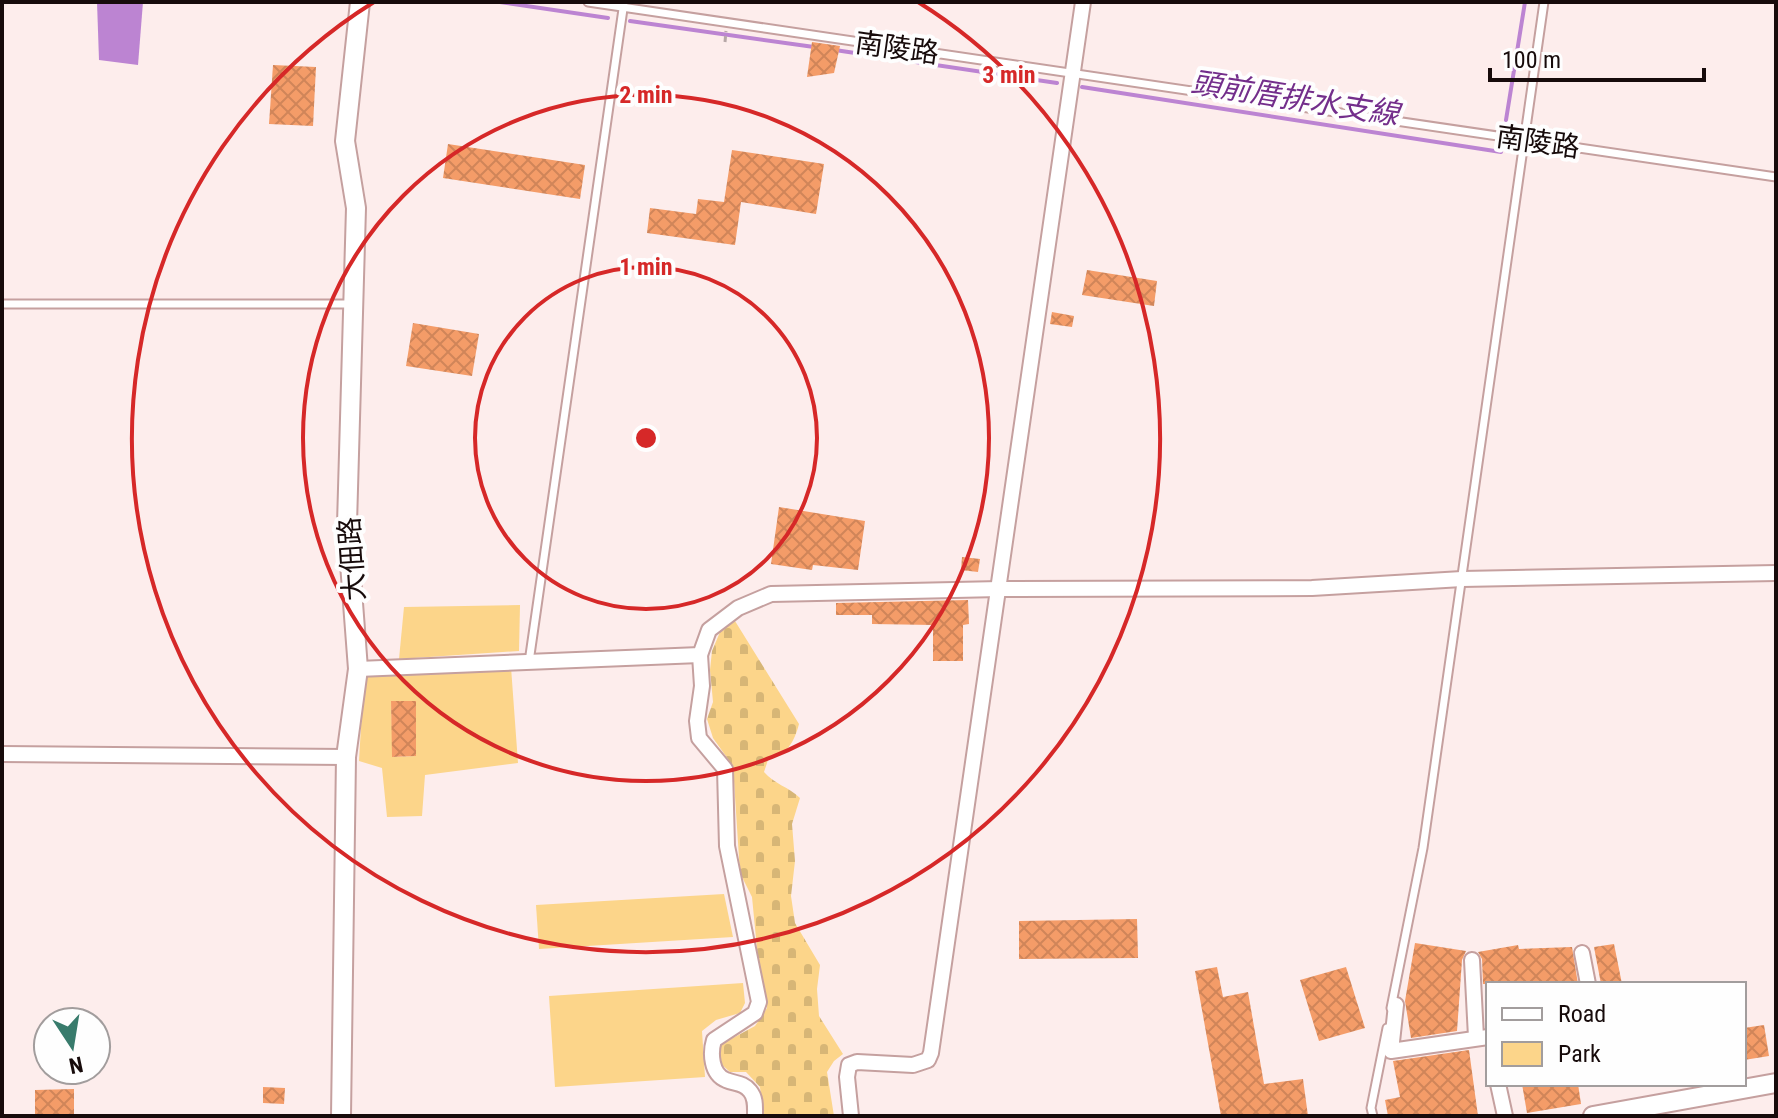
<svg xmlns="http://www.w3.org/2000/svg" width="1778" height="1118" viewBox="0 0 1778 1118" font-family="'Roboto Condensed','Noto Sans TC',sans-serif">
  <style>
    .green { fill: #fcd58a; fill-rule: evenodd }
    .cemetery { fill: url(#cemetery-stones) }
    .water { fill: #bc84d2 }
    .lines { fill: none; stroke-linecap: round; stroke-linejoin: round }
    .stream { stroke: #bc84d2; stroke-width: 4 }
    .building { fill: url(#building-cross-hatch) }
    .service-casing { stroke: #c5a09f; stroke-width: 11 }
    .minor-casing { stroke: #c5a09f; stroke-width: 18 }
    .tertiary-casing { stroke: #c5a09f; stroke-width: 22 }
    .path { stroke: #b6a7a7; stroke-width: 3; stroke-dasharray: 6 4; stroke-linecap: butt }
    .service { stroke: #fff; stroke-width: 7 }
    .minor { stroke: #fff; stroke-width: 14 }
    .tertiary { stroke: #fff; stroke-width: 18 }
    .ring { fill: none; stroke: #d62828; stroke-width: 4 }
    .labels { text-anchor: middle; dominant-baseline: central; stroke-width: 8; stroke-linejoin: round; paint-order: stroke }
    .street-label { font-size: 28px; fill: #170b0b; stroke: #fefefe }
    .water-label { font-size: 30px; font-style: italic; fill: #732e8b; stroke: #fefefe }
    .centre { fill: #d62828; stroke: #fefefe; stroke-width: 4 }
    .ring-label { font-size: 24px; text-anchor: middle; font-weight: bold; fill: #d62828; stroke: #fefefe; stroke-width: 8; stroke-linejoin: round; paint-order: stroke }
  </style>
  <defs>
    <pattern id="cemetery-stones" width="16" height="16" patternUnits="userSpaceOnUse" patternTransform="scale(2)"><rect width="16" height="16" fill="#fcd58a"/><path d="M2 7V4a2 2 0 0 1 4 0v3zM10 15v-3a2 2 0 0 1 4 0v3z" fill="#d7b676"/></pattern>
    <pattern id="building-cross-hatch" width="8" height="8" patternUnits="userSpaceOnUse" patternTransform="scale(2)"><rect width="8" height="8" fill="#f49c68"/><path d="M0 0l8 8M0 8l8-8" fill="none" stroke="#d08559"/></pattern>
  </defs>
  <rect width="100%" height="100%" fill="#fdedec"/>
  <!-- green -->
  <g class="green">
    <path d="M520 605 519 651 399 659 404 607Z"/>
    <path d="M511 667 518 763 425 775 422 816 387 817 382 768 359 761 364 675ZM415 701 416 756 393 757 391 702Z"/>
    <path d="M724 894 733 937 539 949 536 905Z"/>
    <path d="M743 983 745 1003 740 1013 716 1020 702 1031 705 1077 555 1087 549 996Z"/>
  </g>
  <!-- cemetery -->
  <path class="cemetery" d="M735 621 799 724C794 743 787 754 768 760L764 772C774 784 789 787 800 798L792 824 795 861 791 896 795 923 820 965 817 989 819 1016 843 1054 834 1061 827 1072 834 1116H763L760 1087 746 1072H730L719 1062 720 1045 755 1026 767 1008 759 969 752 897 740 873 733 766 713 738 707 719 713 702 710 670 712 651 720 632Z"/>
  <!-- water -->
  <path class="water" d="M97 2H143L138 65 99 60Z"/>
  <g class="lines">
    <!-- stream -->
    <g class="stream">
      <path d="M500 2 608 18"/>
      <path d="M630 21 814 47"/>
      <path d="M835 50 1057 83"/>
      <path d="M1082 87 1501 152"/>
      <path d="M1506 120 1525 2"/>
    </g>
  </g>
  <!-- building -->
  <g class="building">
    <path d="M812 42 840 46 834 73 807 77Z"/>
    <path d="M273 65 316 67 313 126 269 124Z"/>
    <path d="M448 144 585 165 580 199 443 178Z"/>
    <path d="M732 150 824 164 816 214 741 202 735 245 647 233 650 208 696 214 698 199 724 202Z"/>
    <path d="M1087 270 1157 281 1154 306 1082 295Z"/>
    <path d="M1052 312 1074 316 1072 327 1050 324Z"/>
    <path d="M413 323 479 334 472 376 406 366Z"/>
    <path d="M779 507 865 521 858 570 813 565 812 570 771 564Z"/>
    <path d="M962 557 980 559 978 572 961 570Z"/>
    <path d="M968 600 969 624 963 625V661H933V625L872 624V615H836V603Z"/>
    <path d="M391 701H416V756L392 757Z"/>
    <path d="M1137 919 1138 958 1019 959V921Z"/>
    <path d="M1415 943 1466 951 1462 960 1457 1031 1411 1038 1405 1001Z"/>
    <path d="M1614 944 1622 984H1601L1594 947Z"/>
    <path d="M1518 945 1519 949 1572 947 1578 984H1483L1482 959 1478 952Z"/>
    <path d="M1217 967 1223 997 1248 992 1264 1084 1303 1079 1308 1116H1221L1195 971Z"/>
    <path d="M1346 967 1365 1028 1319 1041 1300 980Z"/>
    <path d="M1764 1025 1769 1056 1744 1060V1028Z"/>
    <path d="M1469 1050 1478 1116H1388L1385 1100 1400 1097 1393 1061Z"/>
    <path d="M1522 1084H1578L1581 1104 1527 1113Z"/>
    <path d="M263 1087 285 1088 284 1104 263 1103Z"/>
    <path d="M74 1089V1116H35V1090Z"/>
  </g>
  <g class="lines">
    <!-- service casing -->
    <g class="service-casing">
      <g id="service">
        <path d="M588 2 1776 177"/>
        <path d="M2 304H351"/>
        <path d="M529 662 624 2"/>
        <path d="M1391 1008 1423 848 1544 2"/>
        <path d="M1373 1116 1371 1108 1387 1028"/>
      </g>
    </g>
    <!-- minor casing -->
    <g class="minor-casing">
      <g id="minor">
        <path d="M700 655 702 686 697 721 699 738 725 769 727 846 759 1002 755 1013 714 1040C710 1053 711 1074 726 1080 735 1084 743 1082 750 1091 756 1098 755 1107 755 1116"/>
        <path d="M358 669 700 655 709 630 738 608 771 594 1000 589 1312 588 1462 579 1776 573"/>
        <path d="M2 754 346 757"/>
        <path d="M1582 953 1588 984"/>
        <path d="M1472 960 1476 1037"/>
        <path d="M1396 1005 1391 1051 1488 1037"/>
        <path d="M1498 1084 1505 1116"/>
        <path d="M851 1116 847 1077 849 1065 857 1062 913 1065 928 1060 931 1053 1083 2"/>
      </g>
    </g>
    <!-- tertiary casing -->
    <g class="tertiary-casing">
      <g id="tertiary">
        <path d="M341 1116 346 757 358 669 347 524 356 208 345 141 360 2"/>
        <path d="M1593 1116 1776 1083"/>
      </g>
    </g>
    <!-- path -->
    <path class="path" d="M725 42 726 31"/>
    <!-- service -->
    <use href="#service" class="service"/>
    <!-- minor -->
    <use href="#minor" class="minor"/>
    <!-- tertiary -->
    <use href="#tertiary" class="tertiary"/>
  </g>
  <!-- distance rings -->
  <g class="ring">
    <circle cx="646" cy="438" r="171"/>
    <circle cx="646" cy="438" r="343"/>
    <path d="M918 2A514 514 0 1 1 374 2"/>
  </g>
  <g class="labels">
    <!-- street labels -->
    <g class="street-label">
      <text transform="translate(897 48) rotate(8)">南陵路</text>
      <text transform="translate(1538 142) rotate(8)">南陵路</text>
      <text transform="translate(352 559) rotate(-94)">大佃路</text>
    </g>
    <!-- water labels -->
    <g class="water-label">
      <text transform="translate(1295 98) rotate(9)">頭前厝排水支線</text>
    </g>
  </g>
  <circle cx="646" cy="438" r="12" class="centre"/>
  <g class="ring-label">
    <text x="1009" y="83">3 min</text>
    <text x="646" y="103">2 min</text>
    <text x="646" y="275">1 min</text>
  </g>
  <!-- border -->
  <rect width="1778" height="1118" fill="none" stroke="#170b0b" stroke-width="8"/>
  <!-- legend -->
  <rect x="1486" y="982" width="260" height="104" fill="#fefefe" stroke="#a29d9d" stroke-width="2"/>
  <rect x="1502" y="1008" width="40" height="12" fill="#ffffff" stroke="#a29d9d" stroke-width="2"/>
  <text x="1558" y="1022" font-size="24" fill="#170b0b">Road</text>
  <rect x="1502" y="1042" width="40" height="24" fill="#fcd58a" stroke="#a29d9d" stroke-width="2"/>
  <text x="1558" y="1062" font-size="24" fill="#170b0b">Park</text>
  <!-- north arrow -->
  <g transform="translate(72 1046) rotate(168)"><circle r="38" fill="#fefefe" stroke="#a29d9d" stroke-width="2"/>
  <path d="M0-6L14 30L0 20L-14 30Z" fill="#387b6c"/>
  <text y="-12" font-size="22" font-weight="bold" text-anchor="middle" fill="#170b0b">N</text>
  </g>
  <!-- scale -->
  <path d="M1490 68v12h214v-12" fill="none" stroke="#170b0b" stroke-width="4"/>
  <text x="1502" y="68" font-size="24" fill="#170b0b" stroke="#fefefe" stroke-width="6" paint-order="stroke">100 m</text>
</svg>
